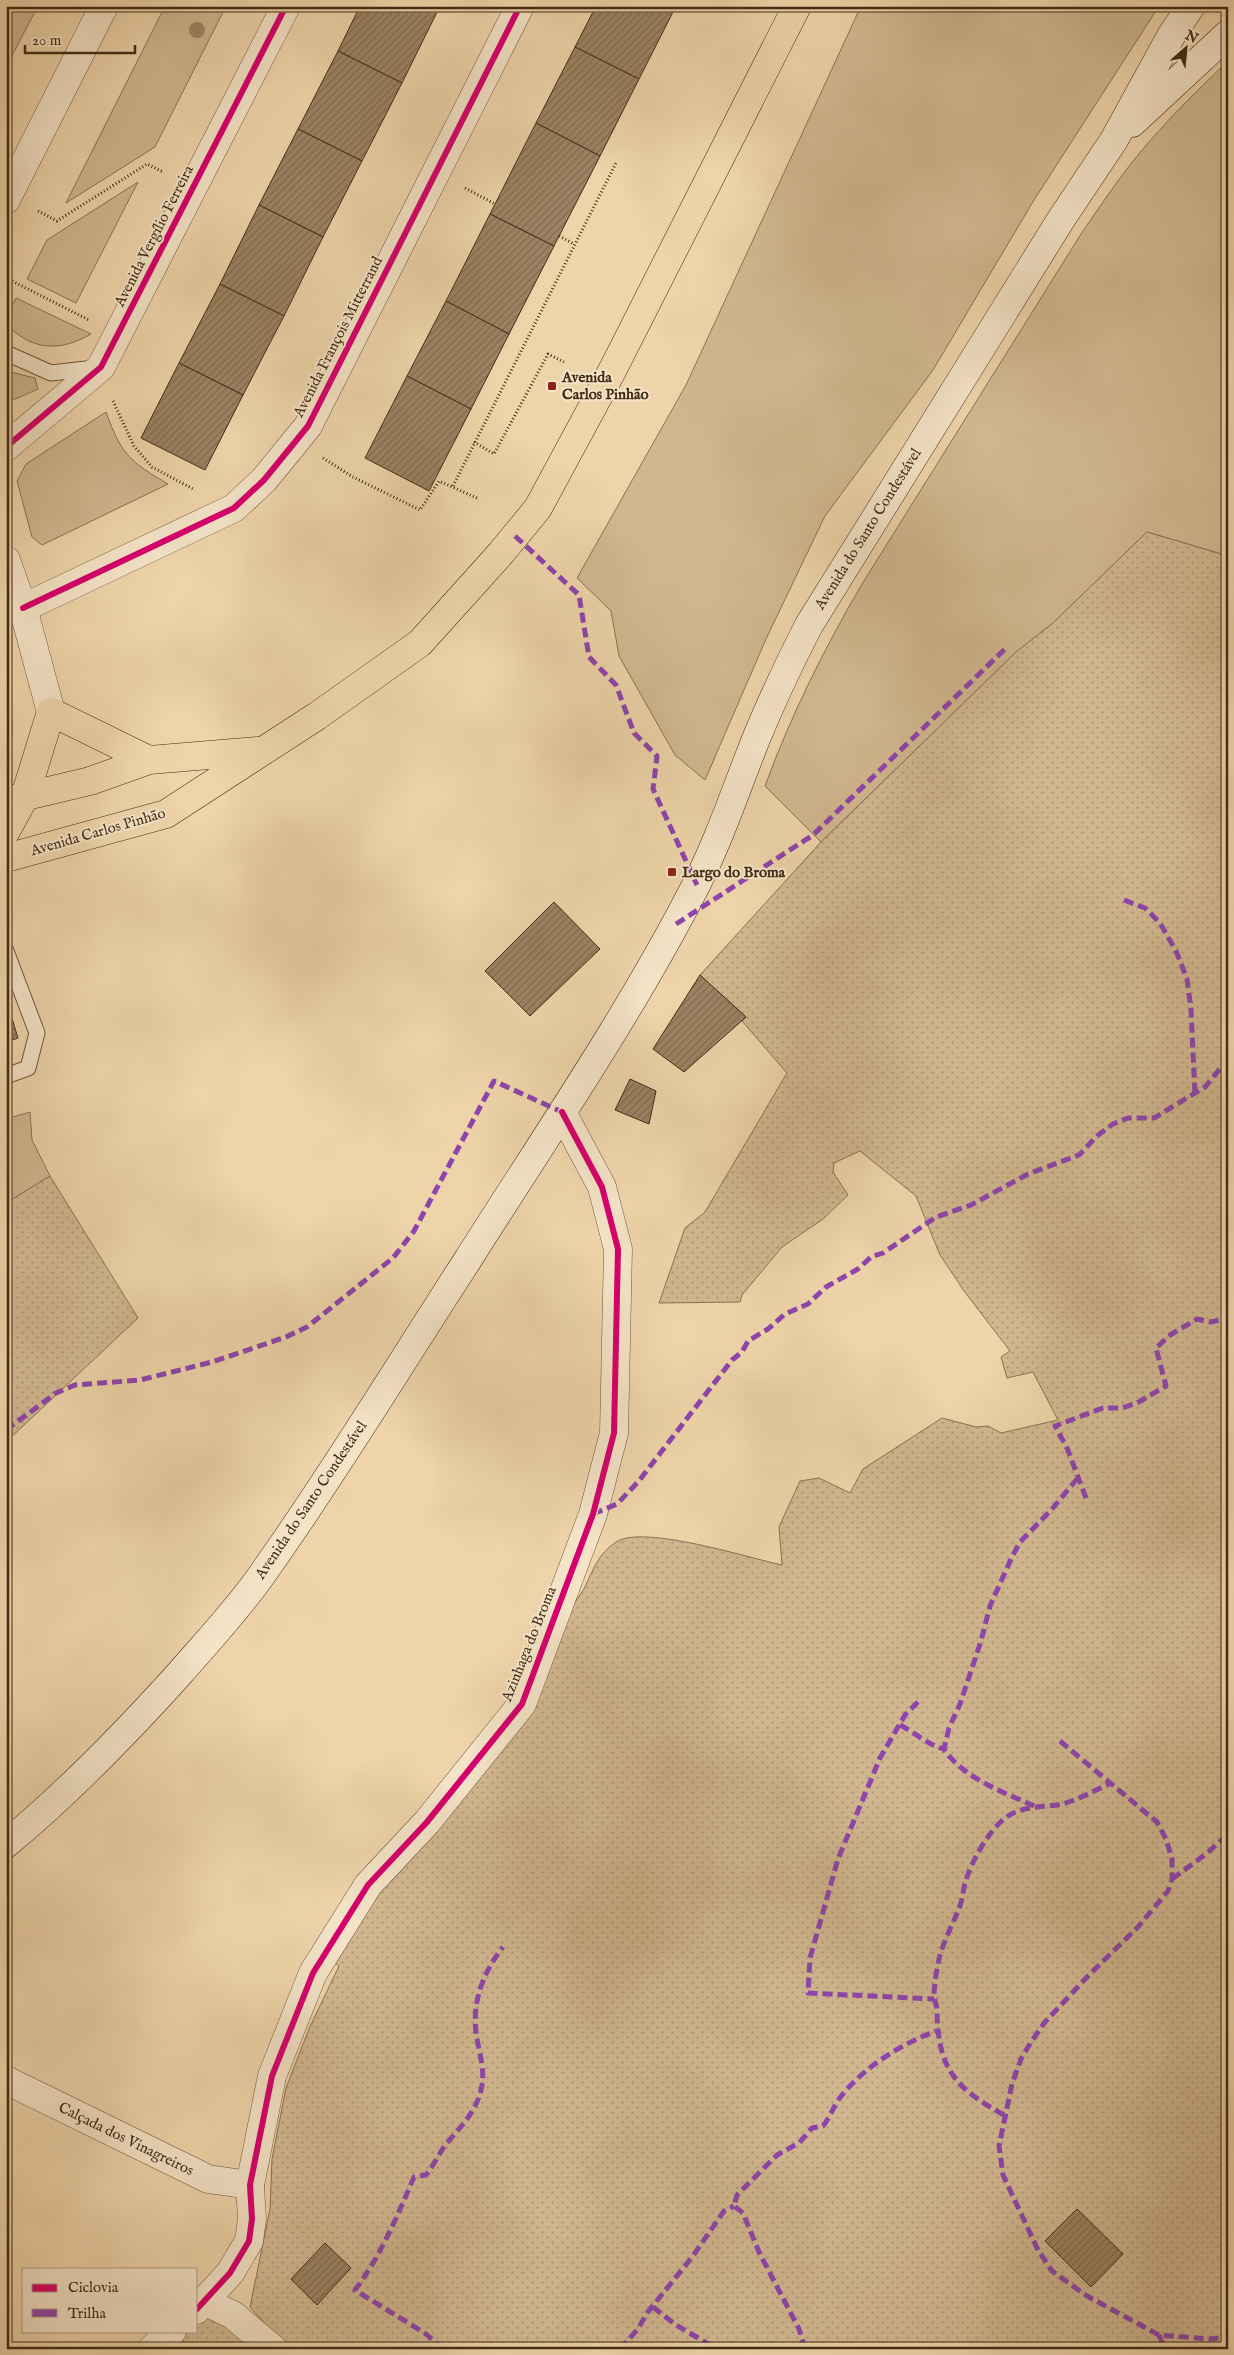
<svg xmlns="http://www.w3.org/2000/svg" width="1234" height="2355" viewBox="0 0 1234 2355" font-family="'IM FELL English',serif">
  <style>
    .green { fill: #d1b790; stroke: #8a7154 }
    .garden { fill: url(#garden-dots); stroke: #8a7154 }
    .building { fill: url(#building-hatch); stroke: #432b17 }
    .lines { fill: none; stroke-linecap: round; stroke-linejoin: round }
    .service-casing { stroke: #6e553c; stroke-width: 17 }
    .minor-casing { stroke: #6e553c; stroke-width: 29 }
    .secondary-casing { stroke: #432b17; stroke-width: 29 }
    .primary-casing { stroke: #432b17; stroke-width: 29 }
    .path { stroke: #432b17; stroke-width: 3; stroke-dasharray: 1 2.5; stroke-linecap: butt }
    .service { stroke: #f4e3c7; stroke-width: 15 }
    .minor { stroke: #f4e3c7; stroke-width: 28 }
    .secondary { stroke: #f4e3c7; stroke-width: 28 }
    .primary { stroke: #eed4a9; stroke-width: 28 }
    .quiet { stroke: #8e44ad; stroke-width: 5; stroke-dasharray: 10 5; stroke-linecap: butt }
    .cycleway-casing { stroke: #f4e3c7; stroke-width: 9 }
    .cycleway { stroke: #d6006c; stroke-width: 6 }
    .tree { fill: #9f8666 }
    .poi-dot { fill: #8f2418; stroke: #f4e3c7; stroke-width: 2 }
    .labels { text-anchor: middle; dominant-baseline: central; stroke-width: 4; stroke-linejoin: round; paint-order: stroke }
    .street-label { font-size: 15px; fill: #432b17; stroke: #f4e3c7 }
    .poi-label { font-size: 15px; font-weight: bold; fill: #432b17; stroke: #f4e3c7; text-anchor: start }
  </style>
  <defs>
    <pattern id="garden-dots" width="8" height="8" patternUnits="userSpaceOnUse" patternTransform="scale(1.25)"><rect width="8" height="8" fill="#d1b790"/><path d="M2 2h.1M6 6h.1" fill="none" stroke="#ab9575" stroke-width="1.8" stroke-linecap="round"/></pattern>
    <pattern id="building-hatch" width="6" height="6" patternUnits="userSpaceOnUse" patternTransform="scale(1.25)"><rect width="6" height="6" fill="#9c8363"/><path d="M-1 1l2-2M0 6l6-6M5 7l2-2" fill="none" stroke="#816b51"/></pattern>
  </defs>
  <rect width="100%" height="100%" fill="#eed4a9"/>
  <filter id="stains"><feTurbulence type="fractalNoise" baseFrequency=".004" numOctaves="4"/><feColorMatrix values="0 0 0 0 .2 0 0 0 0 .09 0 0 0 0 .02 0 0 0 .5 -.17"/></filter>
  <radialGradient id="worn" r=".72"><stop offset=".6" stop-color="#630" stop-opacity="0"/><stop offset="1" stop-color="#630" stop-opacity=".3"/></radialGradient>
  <!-- green -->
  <g class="green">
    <path d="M6 6H38L6 67Z"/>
    <path d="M165 6H226L155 147 66 203Z"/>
    <path d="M861 6H1159L1034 200 933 370 825 516 766 639 705 780 675 755 619 656 611 611 577 578 686 385Z"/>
    <path d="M1228 61V556L1147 532 1053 623 1016 652 821 842 765 786C791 715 824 649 862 584L1081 234C1103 202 1124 170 1150 141 1174 113 1201 87 1228 61Z"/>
    <path d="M138 182 76 303 27 279 47 240Z"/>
    <path d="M16 298 91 334C60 352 32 351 6 324V318Z"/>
    <path d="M6 371 35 378 38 389 18 398 6 401Z"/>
    <path d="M106 412C121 454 130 462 168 484L42 545 32 537 17 481 26 464Z"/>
    <path d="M6 699C11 715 18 732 6 747Z"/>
    <path d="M30 1112 32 1140 50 1176 6 1203V1119Z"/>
  </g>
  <!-- garden -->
  <g class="garden">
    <path d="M1147 532 1228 556V2349H292L276 2336 250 2307 270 2209 272 2159 286 2088 309 2029 339 1966 335 1963 363 1916 584 1589C593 1570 598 1554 616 1542 642 1524 749 1558 782 1565L779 1527 800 1481 819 1478 850 1493 863 1469 942 1418 976 1427 988 1426 1001 1433 1058 1420 1033 1372 1007 1378 1001 1357 1010 1351 964 1291 940 1255 916 1196 860 1151 834 1163 833 1172 848 1195 823 1219 782 1247 742 1295 740 1302 659 1303 685 1228 705 1212 787 1073 742 1021 746 1017 700 975 821 842 1016 652 1053 623Z"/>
    <path d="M50 1176 138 1318 6 1442V1203Z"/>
    <path d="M196 2310 273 2349H152L172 2331H196Z"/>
  </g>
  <!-- building -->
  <g class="building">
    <path d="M360 6H440L402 83 338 51Z"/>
    <path d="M596 6H676L639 79 575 47Z"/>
    <path d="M575 47 639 79 600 156 536 123Z"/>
    <path d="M338 51 402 83 362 161 298 129Z"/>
    <path d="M536 123 600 156 554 246 490 214Z"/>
    <path d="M298 129 362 161 323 237 259 205Z"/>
    <path d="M259 205 323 237 284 316 220 284Z"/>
    <path d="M490 214 554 246 509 334 446 301Z"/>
    <path d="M220 284 284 316 243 395 179 363Z"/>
    <path d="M446 301 509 334 471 409 407 376Z"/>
    <path d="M179 363 243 395 205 470 141 438Z"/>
    <path d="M407 376 471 409 429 491 365 458Z"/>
    <path d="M554 902 600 949 530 1016 485 971Z"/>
    <path d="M700 975 746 1017 684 1072 653 1049Z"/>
    <path d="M6 999 18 1038 6 1042Z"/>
    <path d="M630 1079 656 1091 649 1124 615 1110Z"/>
    <path d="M1077 2209 1123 2254 1091 2287 1045 2241Z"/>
    <path d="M325 2243 351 2268 317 2305 291 2279Z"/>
  </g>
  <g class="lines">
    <!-- service casing -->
    <g class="service-casing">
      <g id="service">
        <path d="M6 353 51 373 95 368"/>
        <path d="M6 951 37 1033 28 1068 6 1076"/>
      </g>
    </g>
    <!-- minor casing -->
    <g class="minor-casing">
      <g id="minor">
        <path d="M6 200 104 6"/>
        <path d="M6 447 101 367 286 6"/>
        <path d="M6 560 23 608 51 712"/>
        <path d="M23 608 234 508 264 480 308 426 520 6"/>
        <path d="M6 2080 208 2179 250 2185"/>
        <path d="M206 2302 233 2315 273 2349"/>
        <path d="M196 2310 230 2273 249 2241 252 2219 250 2185 272 2076 313 1973 368 1885 427 1822 522 1704 593 1514 614 1433 618 1249 602 1187 562 1112"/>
        <path d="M152 2349 172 2331"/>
      </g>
    </g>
    <!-- secondary casing -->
    <g class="secondary-casing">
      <g id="secondary">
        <path d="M1132 123 1228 34"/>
        <path d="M6 1844C69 1792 126 1733 180 1673 207 1642 237 1610 261 1576 333 1474 399 1366 467 1261 544 1139 628 1017 694 889 719 841 736 789 756 739 772 700 790 662 809 625L1060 221 1114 140 1171 36 1191 6"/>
      </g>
    </g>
    <!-- primary casing -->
    <g class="primary-casing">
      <g id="primary">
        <path d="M6 801 90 781 149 760 258 751"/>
        <path d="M6 831 25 796 51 712 149 760"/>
        <path d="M6 858 166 814 317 716 420 643 501 553 538 508 613 369 797 6"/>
      </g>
    </g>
    <!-- path -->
    <g class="path">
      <path d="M465 188 495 204"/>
      <path d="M38 211 57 221 147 164 163 172"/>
      <path d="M559 236 574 244"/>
      <path d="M6 278 89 320"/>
      <path d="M113 401 134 446 152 467 195 490"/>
      <path d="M474 442 494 454 548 354 564 362"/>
      <path d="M323 458 353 477 420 510 439 481 479 499"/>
      <path d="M453 486 617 161"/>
    </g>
    <!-- service -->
    <use href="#service" class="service"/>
    <!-- minor -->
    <use href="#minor" class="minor"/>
    <!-- secondary -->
    <use href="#secondary" class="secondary"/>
    <!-- primary -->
    <use href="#primary" class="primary"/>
    <!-- quiet -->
    <g class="quiet">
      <path d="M515 536 579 595 589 657 616 685 634 733 657 756 653 789 697 885"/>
      <path d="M1124 900 1145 908 1160 923 1176 951 1187 979 1191 1009 1195 1095"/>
      <path d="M676 924 813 835 1008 646"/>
      <path d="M6 1430 56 1393 75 1385 140 1380 212 1362 286 1337 307 1327 393 1258 414 1231 494 1081 562 1112"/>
      <path d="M1086 1498 1067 1448 1055 1426 1103 1408H1122L1137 1403 1166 1386 1156 1348 1170 1335 1197 1319 1211 1322 1228 1318"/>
      <path d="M593 1514 617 1504 638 1482 732 1360 742 1352 748 1341 768 1329 785 1314 808 1304 826 1287 858 1269 871 1257 883 1253 936 1217 971 1205 1028 1174 1079 1155 1097 1136 1113 1124 1128 1118H1154L1205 1087 1228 1059"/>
      <path d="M918 1702 905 1715 880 1758 838 1859 810 1958 808 1993 934 1999"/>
      <path d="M900 1725C914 1732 928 1745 944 1749"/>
      <path d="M1060 1741 1157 1822 1166 1839 1172 1859V1879L1168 1891 1137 1928 1088 1976 1045 2022 1031 2042 1021 2059 1012 2084 999 2146 1003 2175 1038 2250 1052 2271 1087 2296 1159 2335 1209 2339 1228 2337"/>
      <path d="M1034 1806C1003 1792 963 1778 944 1749L949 1728 960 1704 981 1641 990 1606 1011 1559 1020 1542 1052 1509 1077 1479"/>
      <path d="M1172 1879 1206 1854 1228 1834"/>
      <path d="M1004 2115C955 2088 938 2069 937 2011 937 2006 935 2002 934 1996 934 1983 937 1968 940 1955 945 1938 954 1922 960 1906 963 1897 963 1888 966 1880 972 1861 988 1832 1004 1819 1021 1805 1042 1808 1062 1804 1078 1800 1095 1790 1111 1783"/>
      <path d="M653 2307 676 2325 717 2349"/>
      <path d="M1159 2335 1165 2349"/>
      <path d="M443 2349 426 2334 355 2290C381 2255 397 2217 414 2177L426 2175C434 2165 439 2153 447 2143 462 2125 478 2110 482 2085 485 2066 478 2050 476 2032 472 2001 484 1971 503 1947"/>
      <path d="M620 2349 638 2329 647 2313 693 2256 724 2211 734 2206"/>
      <path d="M805 2349 799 2329 759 2252 743 2213 734 2206 737 2195 777 2155 799 2143 812 2128 823 2126C830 2117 833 2108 839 2099 862 2068 901 2044 936 2031"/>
      <path d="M1226 2349 1228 2347"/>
    </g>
    <!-- cycleway casing -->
    <g class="cycleway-casing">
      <g id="cycleway">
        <path d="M6 447 101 367 286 6"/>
        <path d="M23 608 234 508 264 480 308 426 520 6"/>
        <path d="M196 2310 230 2273 249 2241 252 2219 250 2185 272 2076 313 1973 368 1885 427 1822 522 1704 593 1514 614 1433 618 1249 602 1187 562 1112"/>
      </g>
    </g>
    <!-- cycleway -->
    <use href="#cycleway" class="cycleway"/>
  </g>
  <!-- trees -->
  <circle class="tree" cx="197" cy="30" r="8"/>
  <!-- markers -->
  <g class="poi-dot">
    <rect x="547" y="381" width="10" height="10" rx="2.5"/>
    <rect x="667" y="867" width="10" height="10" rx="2.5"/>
  </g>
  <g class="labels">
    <!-- street labels -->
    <g class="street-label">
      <text transform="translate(154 236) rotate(-63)">Avenida Vergílio Ferreira</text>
      <text transform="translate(338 337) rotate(-63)">Avenida François Mitterrand</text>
      <text transform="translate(868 529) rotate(-58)">Avenida do Santo Condestável</text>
      <text transform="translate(98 832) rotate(-16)">Avenida Carlos Pinhão</text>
      <text transform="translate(311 1500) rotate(-56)">Avenida do Santo Condestável</text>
      <text transform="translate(529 1644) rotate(-68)">Azinhaga do Broma</text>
      <text transform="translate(126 2139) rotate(26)">Calçada dos Vinagreiros</text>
    </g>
    <!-- poi labels -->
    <g class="poi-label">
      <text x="562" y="377">Avenida<tspan x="562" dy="17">Carlos Pinhão</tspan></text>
      <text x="682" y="872">Largo do Broma</text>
    </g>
  </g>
  <!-- margin -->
  <rect width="1234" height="2355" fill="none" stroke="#eed4a9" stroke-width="25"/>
  <rect x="8" y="8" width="1219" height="2340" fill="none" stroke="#432b17" stroke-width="2.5"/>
  <rect x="12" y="12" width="1209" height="2330" fill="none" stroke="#432b17"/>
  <!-- legend -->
  <rect x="22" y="2268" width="175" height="65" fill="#f4e3c7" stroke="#ad9981"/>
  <rect x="32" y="2284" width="25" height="8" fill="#d6006c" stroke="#ad9981"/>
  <text x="68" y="2292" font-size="15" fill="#432b17">Ciclovia</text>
  <rect x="32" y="2309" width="25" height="8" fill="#8e44ad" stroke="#ad9981"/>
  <text x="68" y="2318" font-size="15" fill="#432b17">Trilha</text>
  <!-- north arrow -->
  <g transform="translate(1186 48) rotate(27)" stroke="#f4e3c7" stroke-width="4" paint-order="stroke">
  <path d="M0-4L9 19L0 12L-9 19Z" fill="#432b17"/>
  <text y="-8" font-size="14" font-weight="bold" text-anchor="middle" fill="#432b17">N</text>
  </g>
  <!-- scale -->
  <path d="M25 45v8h110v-8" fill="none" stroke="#432b17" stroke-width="2.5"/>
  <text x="32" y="45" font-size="15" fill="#432b17" stroke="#f4e3c7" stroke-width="4" paint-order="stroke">20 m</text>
  <rect width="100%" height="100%" filter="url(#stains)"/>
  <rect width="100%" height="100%" fill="url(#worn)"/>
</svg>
